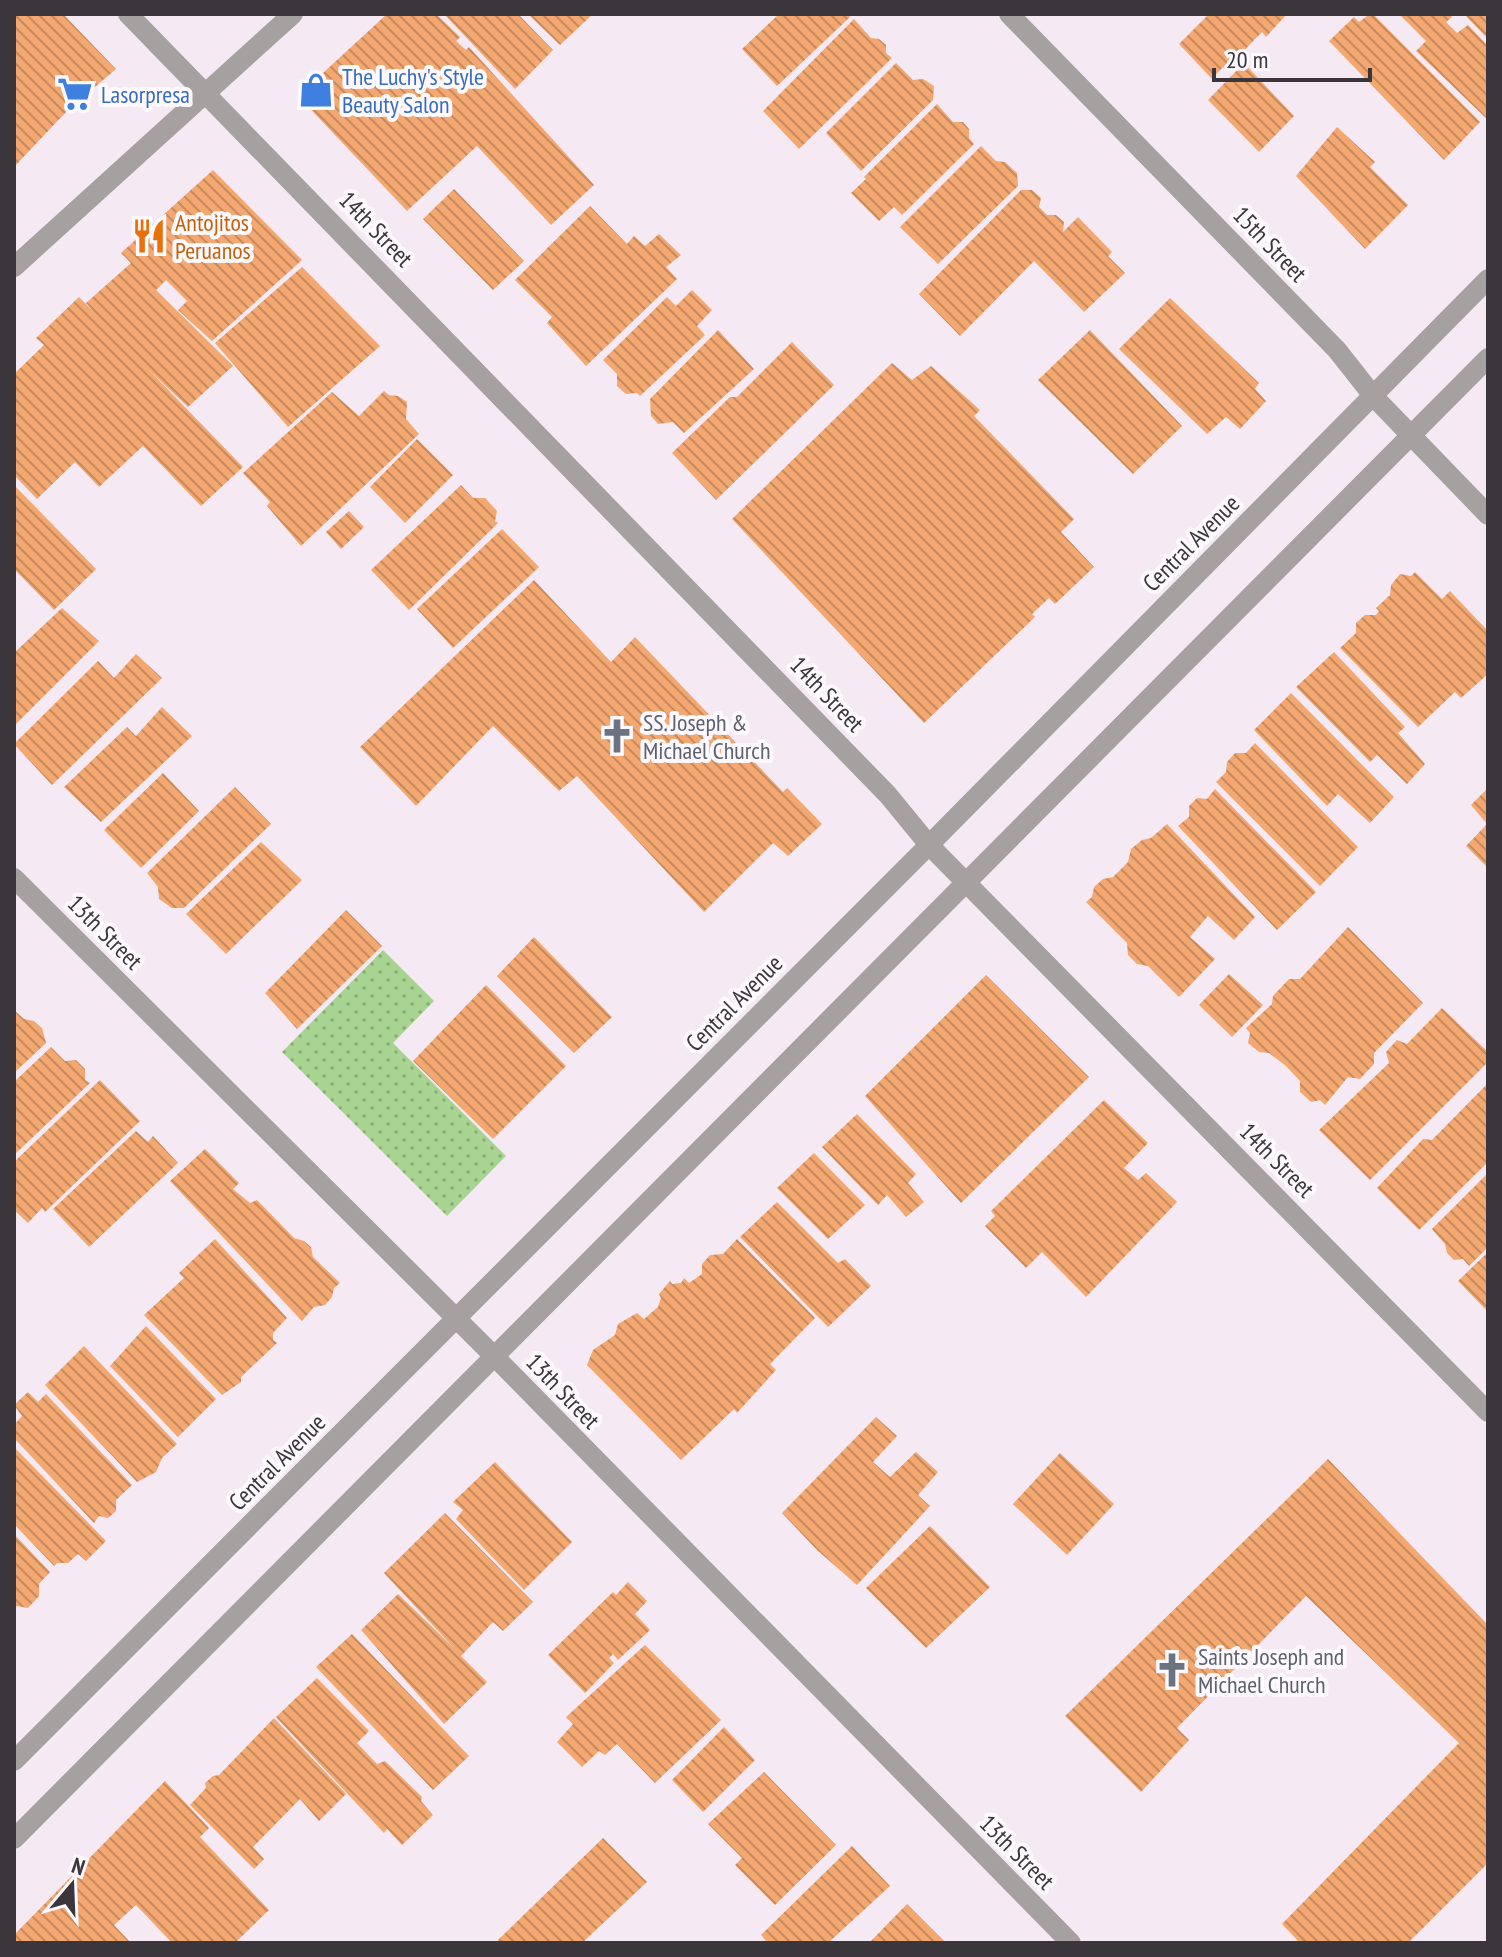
<svg xmlns="http://www.w3.org/2000/svg" width="1502" height="1957" viewBox="0 0 1502 1957" font-family="'PT Sans Narrow',sans-serif">
  <style>
    .grass { fill: url(#grass-dots) }
    .building { fill: url(#building-back-hatch) }
    .lines { fill: none; stroke-linecap: round; stroke-linejoin: round }
    .minor { stroke: #a7a0a1; stroke-width: 20 }
    .labels { text-anchor: middle; dominant-baseline: central; stroke-width: 8; stroke-linejoin: round; paint-order: stroke }
    .shop-label { font-size: 24px; fill: #366cbe; stroke: #fef9fe; text-anchor: start }
    .food-label { font-size: 24px; fill: #c56008; stroke: #fef9fe; text-anchor: start }
    .street-label { font-size: 24px; fill: #3b363b; stroke: #fef9fe }
    .worship-label { font-size: 24px; fill: #5b616d; stroke: #fef9fe; text-anchor: start }
  </style>
  <defs>
    <pattern id="grass-dots" width="8" height="8" patternUnits="userSpaceOnUse" patternTransform="scale(2)"><rect width="8" height="8" fill="#a8d491"/><path d="M2 2h.1M6 6h.1" fill="none" stroke="#8aad78" stroke-width="1.8" stroke-linecap="round"/></pattern>
    <pattern id="building-back-hatch" width="6" height="6" patternUnits="userSpaceOnUse" patternTransform="scale(2)"><rect width="6" height="6" fill="#f3a871"/><path d="M-1 5l2 2M0 0l6 6M5-1l2 2" fill="none" stroke="#c68a5e"/></pattern>
  </defs>
  <rect width="100%" height="100%" fill="#f5eaf4"/>
  <!-- grass -->
  <path class="grass" d="M383 950 434 1001 393 1043 506 1156 447 1216 282 1052Z"/>
  <!-- building -->
  <g class="building">
    <path d="M14 14H63L116 69 68 110 14 167Z"/>
    <path d="M387 14H436L460 37 456 41 466 50 469 47 594 185 551 225 477 146 407 211 298 96Z"/>
    <path d="M444 14H518L553 50 515 89Z"/>
    <path d="M528 14H593L560 45Z"/>
    <path d="M779 14H847L850 17 777 86 742 49Z"/>
    <path d="M1209 14H1287L1266 37 1262 32 1225 70 1223 67 1212 79 1179 44Z"/>
    <path d="M1370 14H1373L1480 122 1444 160 1329 41 1354 17 1359 22Z"/>
    <path d="M1399 14H1450L1452 17 1446 22 1457 33 1468 25 1488 46V120L1416 51 1426 41Z"/>
    <path d="M1464 14H1488V39Z"/>
    <path d="M854 19 871 38 879 39 886 45V53L892 58 799 149 763 111Z"/>
    <path d="M896 63 913 80 923 79 934 86 933 100 861 171 826 133Z"/>
    <path d="M1244 63 1294 116 1259 152 1208 100Z"/>
    <path d="M937 104 953 122H963L969 129V138L974 144 902 215 894 207 879 221 851 193 866 179 864 177Z"/>
    <path d="M1337 127 1375 162 1370 167 1408 205 1365 249 1296 176Z"/>
    <path d="M981 146 996 161 1005 162 1017 173 1018 186 938 264 900 227Z"/>
    <path d="M213 170 302 260 212 341 178 310 187 301 166 280 156 290 233 366 188 407 148 369 243 467 201 506 143 446 99 487 75 462 37 499 14 475V374L44 345 36 338 79 297 94 312 86 303 131 263 121 253Z"/>
    <path d="M454 189 524 261 493 290 423 219Z"/>
    <path d="M1021 190H1032L1041 198 1039 207 1047 215H1056L1064 222 1063 232 1078 217 1112 252 1108 256 1125 273 1084 312 1034 261 960 336 919 294Z"/>
    <path d="M590 206 627 244 634 236 645 246 659 234 681 255 666 267 677 279 586 366 547 323 552 317 515 280Z"/>
    <path d="M302 267 380 346 288 427 215 343Z"/>
    <path d="M692 290 712 310 697 326 705 335 640 396 637 393 626 394 617 386V374L603 360 667 297 676 306Z"/>
    <path d="M1170 298 1259 383 1255 389 1266 401 1240 429 1226 417 1207 434 1119 349Z"/>
    <path d="M718 330 754 369 684 433 673 422 658 424 651 416 650 399Z"/>
    <path d="M1090 330 1182 426 1133 474 1038 380Z"/>
    <path d="M792 342 834 385 716 500 672 453 730 397H737Z"/>
    <path d="M892 363 912 380 931 366 980 410 974 416 1074 519 1061 532 1094 567 1055 604 1049 598 1032 614 1035 617 924 723 732 519Z"/>
    <path d="M384 391 389 395 398 396 407 402 406 419 419 434 301 546 267 506 270 502 243 473 332 392 359 416Z"/>
    <path d="M417 439 453 475 405 523 370 487Z"/>
    <path d="M14 485 96 569 54 610 14 569Z"/>
    <path d="M461 485 473 498H485L497 511 495 521 498 523 409 610 371 570Z"/>
    <path d="M349 511 364 527 341 549 326 532Z"/>
    <path d="M502 529 539 567 453 648 417 609Z"/>
    <path d="M1415 572 1442 599 1450 591 1488 631V674L1461 698 1455 692 1418 727 1340 648 1356 633V623L1365 615H1376L1379 611 1376 608 1390 595 1391 585 1400 574 1411 576Z"/>
    <path d="M534 580 611 662 635 637 783 792 787 788 822 824 788 856 773 843 704 912 577 776 559 791 493 726 416 806 360 747Z"/>
    <path d="M62 608 99 641 14 726V653Z"/>
    <path d="M1334 652 1405 727 1398 733 1425 764 1407 784 1377 755 1370 762 1296 687Z"/>
    <path d="M136 654 162 678 52 785 14 744 98 661 114 678Z"/>
    <path d="M1291 693 1394 797 1370 823 1338 794 1327 806 1254 730Z"/>
    <path d="M162 707 192 736 101 822 64 787 127 727 136 736Z"/>
    <path d="M1255 743 1358 847 1320 886 1216 782 1226 772 1227 762 1235 753H1246Z"/>
    <path d="M163 773 199 811 141 868 104 830Z"/>
    <path d="M235 787 271 824 184 908H172L159 899 158 887 147 873Z"/>
    <path d="M1488 788V868L1466 846 1487 824 1471 805Z"/>
    <path d="M1215 789 1316 892 1277 930 1178 826 1189 817V806L1197 798 1207 799Z"/>
    <path d="M1167 824 1255 917 1234 940 1208 916 1190 937 1215 959 1179 997 1148 966 1137 964 1128 955 1127 943 1086 902 1092 897 1094 887 1103 879 1113 877 1128 862 1131 849 1142 840 1151 838Z"/>
    <path d="M261 842 302 880 226 954 186 914Z"/>
    <path d="M346 910 382 946 297 1029 265 993Z"/>
    <path d="M1348 927 1423 1003 1374 1053V1064L1360 1079 1348 1077 1325 1105 1320 1100 1311 1102 1300 1092V1081L1286 1066 1269 1053 1259 1052 1248 1043 1250 1033 1246 1028 1272 1004 1273 996 1289 979H1300Z"/>
    <path d="M534 937 612 1017 574 1053 497 976Z"/>
    <path d="M1229 974 1263 1005 1232 1037 1199 1005Z"/>
    <path d="M986 975 1089 1077 961 1203 865 1096Z"/>
    <path d="M486 985 566 1066 493 1139 413 1061Z"/>
    <path d="M1442 1008 1488 1052V1062L1370 1180 1319 1130 1389 1063 1386 1052 1397 1040 1407 1044Z"/>
    <path d="M14 1010 24 1019 34 1021 42 1028 46 1043 14 1073Z"/>
    <path d="M51 1047 65 1061 76 1060 85 1069V1080L90 1083 14 1155V1082Z"/>
    <path d="M100 1080 140 1121 45 1212 42 1208 28 1223 14 1210V1162Z"/>
    <path d="M1488 1083V1162L1419 1230 1377 1188 1423 1139 1432 1140Z"/>
    <path d="M1104 1100 1148 1143 1124 1168 1138 1180 1146 1173 1177 1202 1086 1297 1042 1252 1026 1268 985 1226 995 1216 991 1211Z"/>
    <path d="M857 1114 916 1174 908 1183 924 1202 906 1217 887 1195 878 1205 822 1147Z"/>
    <path d="M136 1131 148 1142 153 1136 178 1163 89 1247 53 1209Z"/>
    <path d="M205 1149 239 1183 233 1189 250 1203 257 1200 294 1238 304 1241 311 1247 313 1257 340 1283 334 1288 332 1297 325 1305 314 1307 302 1321 170 1181Z"/>
    <path d="M814 1153 865 1205 828 1239 777 1188Z"/>
    <path d="M1488 1173V1247L1469 1266 1463 1259 1454 1260 1447 1253 1445 1244 1432 1229Z"/>
    <path d="M777 1202 838 1263 845 1259 871 1286 828 1327 740 1237Z"/>
    <path d="M215 1239 287 1318 273 1333V1340L277 1343 241 1377V1382L222 1395 144 1315 184 1278 179 1273Z"/>
    <path d="M737 1239 815 1318 770 1364 776 1370 737 1413 734 1409 681 1460 587 1365 593 1350 615 1335 618 1324 637 1313 644 1319 658 1307 661 1298 659 1294 670 1281 672 1284 681 1283 684 1278 689 1283 702 1274V1264L710 1255 723 1254Z"/>
    <path d="M1488 1252V1312L1458 1281Z"/>
    <path d="M146 1326 216 1399 178 1437 110 1366Z"/>
    <path d="M84 1346 177 1444 162 1458 156 1472 137 1482 45 1385Z"/>
    <path d="M28 1392 38 1402 46 1394 132 1485 116 1500V1511L108 1518 99 1516 94 1523 14 1438V1425L22 1416 14 1405Z"/>
    <path d="M876 1417 897 1436 873 1462 890 1477 916 1452 938 1472 918 1495 930 1506 857 1585 817 1550 782 1513Z"/>
    <path d="M14 1447 106 1541 86 1561 78 1554 68 1563H57L54 1566 14 1524Z"/>
    <path d="M1060 1453 1114 1504 1067 1555 1013 1504Z"/>
    <path d="M1328 1459 1488 1625V1863L1408 1943H1300L1282 1924 1459 1743 1306 1596 1177 1728 1189 1740 1141 1792 1065 1716Z"/>
    <path d="M495 1462 572 1542 524 1590 456 1519 463 1510 453 1502Z"/>
    <path d="M445 1513 533 1602 503 1631 493 1622 461 1656 487 1682 444 1724 361 1630 398 1594 454 1648 384 1573Z"/>
    <path d="M930 1526 990 1587 926 1648 866 1588Z"/>
    <path d="M14 1534 50 1572 39 1584V1596L28 1608 17 1606 14 1609Z"/>
    <path d="M628 1582 647 1601 635 1614 650 1630 618 1660 613 1654 609 1658 614 1663 585 1693 548 1655 613 1592 616 1595Z"/>
    <path d="M352 1634 469 1756 433 1790 316 1667Z"/>
    <path d="M645 1645 721 1720 655 1783 617 1744 605 1755 599 1751 582 1767 557 1742 573 1724 566 1717Z"/>
    <path d="M317 1678 369 1731 357 1743 377 1764 385 1761 422 1797 421 1801 433 1815 402 1845 387 1829 384 1833 276 1717Z"/>
    <path d="M274 1718 346 1794 319 1821 300 1799 253 1847 264 1859 254 1869 190 1805 206 1788 205 1783 213 1776 219 1775Z"/>
    <path d="M724 1727 755 1760 703 1812 672 1780Z"/>
    <path d="M764 1772 836 1845 775 1905 735 1865 742 1858 708 1824Z"/>
    <path d="M165 1781 209 1828 200 1837 269 1910 235 1943H172L136 1905 114 1925 131 1943H14V1935Z"/>
    <path d="M603 1838 647 1882 582 1943H501L498 1940Z"/>
    <path d="M852 1846 890 1886 828 1943H768L761 1935Z"/>
    <path d="M907 1904 946 1943H869Z"/>
  </g>
  <g class="lines">
    <!-- minor -->
    <g class="minor">
      <path d="M128 14 888 795 929 845 1488 1412"/>
      <path d="M1009 14 1337 350 1374 397 1488 515"/>
      <path d="M14 267 293 14"/>
      <path d="M14 878 495 1357 1071 1943"/>
      <path d="M14 1761 929 845 1488 279"/>
      <path d="M14 1839 1488 358"/>
    </g>
  </g>
  <!-- icons -->
  <defs>
    <g id="shop-bare" transform="scale(2.76)"><path d="M-5-2.5h2.3a2.7 3.5 0 0 1 5.4 0H5L5.5 6h-11ZM-1.5-2.5h3a1.5 2.3 0 0 0-3 0Z" fill="#3f7fe0" stroke="#fef9fe" stroke-width="2.5" paint-order="stroke"/></g>
    <g id="supermarket-bare" transform="scale(2.76)"><path d="M-6-5.5h2.5l.6 2H6L4.5 2H-2.5L-4.4-4H-6ZM-1.5 3.2a1.3 1.3 0 1 0 .1 0ZM3 3.2a1.3 1.3 0 1 0 .1 0Z" fill="#3f7fe0" stroke="#fef9fe" stroke-width="2.5" paint-order="stroke"/></g>
    <g id="restaurant-bare" transform="scale(2.76)"><path d="M-5-6h1v4h1v-4h1v4h1v-4h1v5L-1.5 .5V6h-2V.5L-5-1ZM5-6V6H3V1.5H1.5Q1.5-4 5-6Z" fill="#e8710a" stroke="#fef9fe" stroke-width="2.5" paint-order="stroke"/></g>
    <g id="church-bare" transform="scale(2.76)"><path d="M-1.2-6h2.4v3.5h3.3v2.4h-3.3V6h-2.4V-.1h-3.3v-2.4h3.3Z" fill="#6b7280" stroke="#fef9fe" stroke-width="2.5" paint-order="stroke"/></g>
  </defs>
  <g fill-rule="evenodd">
    <use href="#shop-bare" x="316" y="90"/>
    <use href="#supermarket-bare" x="75" y="94"/>
    <use href="#restaurant-bare" x="149" y="236"/>
    <use href="#church-bare" x="617" y="736"/>
    <use href="#church-bare" x="1172" y="1670"/>
  </g>
  <g class="labels">
    <!-- shop labels -->
    <g class="shop-label">
      <text x="342" y="76">The Luchy's Style<tspan x="342" dy="28">Beauty Salon</tspan></text>
      <text x="101" y="94">Lasorpresa</text>
    </g>
    <!-- food labels -->
    <g class="food-label">
      <text x="175" y="222">Antojitos<tspan x="175" dy="28">Peruanos</tspan></text>
    </g>
    <!-- street labels -->
    <g class="street-label">
      <text transform="translate(376 229) rotate(46)">14th Street</text>
      <text transform="translate(1270 244) rotate(46)">15th Street</text>
      <text transform="translate(1191 543) rotate(-45)">Central Avenue</text>
      <text transform="translate(827 694) rotate(46)">14th Street</text>
      <text transform="translate(105 932) rotate(45)">13th Street</text>
      <text transform="translate(734 1003) rotate(-45)">Central Avenue</text>
      <text transform="translate(1277 1160) rotate(45)">14th Street</text>
      <text transform="translate(563 1391) rotate(46)">13th Street</text>
      <text transform="translate(277 1462) rotate(-45)">Central Avenue</text>
      <text transform="translate(1017 1852) rotate(45)">13th Street</text>
    </g>
    <!-- worship labels -->
    <g class="worship-label">
      <text x="643" y="722">SS. Joseph &amp;<tspan x="643" dy="28">Michael Church</tspan></text>
      <text x="1198" y="1656">Saints Joseph and<tspan x="1198" dy="28">Michael Church</tspan></text>
    </g>
  </g>
  <!-- border -->
  <rect width="1502" height="1957" fill="none" stroke="#3b363b" stroke-width="32"/>
  <!-- north arrow -->
  <g transform="translate(72 1885) rotate(19)" stroke="#fef9fe" stroke-width="6" paint-order="stroke">
  <path d="M0-6L14 30L0 20L-14 30Z" fill="#3b363b"/>
  <text y="-12" font-size="22" font-weight="bold" text-anchor="middle" fill="#3b363b">N</text>
  </g>
  <!-- scale -->
  <path d="M1214 68v12h156v-12" fill="none" stroke="#3b363b" stroke-width="4"/>
  <text x="1226" y="68" font-size="24" fill="#3b363b" stroke="#fef9fe" stroke-width="6" paint-order="stroke">20 m</text>
</svg>
